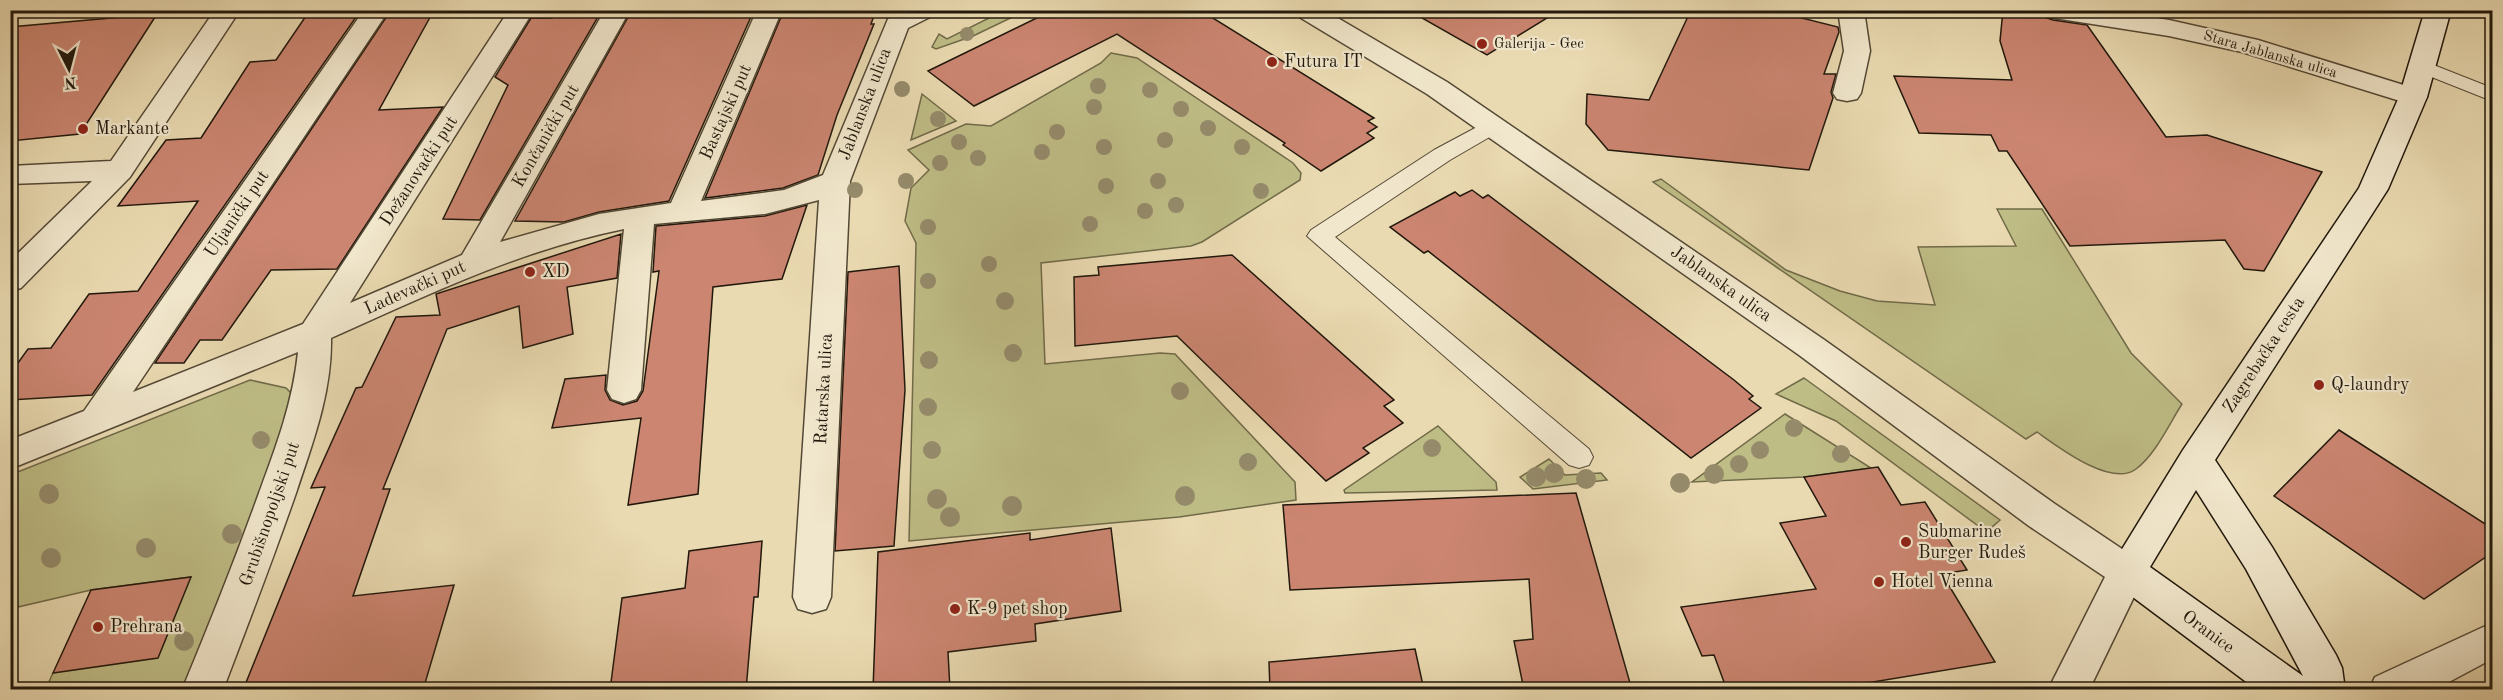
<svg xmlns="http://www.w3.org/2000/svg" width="2503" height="700" viewBox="0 0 2503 700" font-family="'Old Standard TT',serif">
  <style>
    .green { fill: #bfbd86; stroke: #706a49; stroke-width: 1.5 }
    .building { fill: #cb8571; stroke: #21180c; stroke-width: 1.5 }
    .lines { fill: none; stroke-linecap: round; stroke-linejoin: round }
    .service-casing { stroke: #534835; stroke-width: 2 }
    .minor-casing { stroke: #534835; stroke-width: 3 }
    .tertiary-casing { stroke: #534835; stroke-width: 3 }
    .secondary-casing { stroke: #21180c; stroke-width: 3 }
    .service { fill: #f1e7cc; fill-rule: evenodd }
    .minor { fill: #f1e7cc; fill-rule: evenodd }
    .tertiary { fill: #f1e7cc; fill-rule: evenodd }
    .secondary { fill: #f1e7cc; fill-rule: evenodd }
    .tree { fill: #958b6b }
    .poi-dot { fill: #8f2418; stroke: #f1e7cc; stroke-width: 2 }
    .labels { text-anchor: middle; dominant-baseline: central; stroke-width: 4.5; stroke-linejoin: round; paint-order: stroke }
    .far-poi-label { font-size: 15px; fill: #21180c; stroke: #f1e7cc; text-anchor: start }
    .far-street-label { font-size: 15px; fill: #21180c; stroke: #f1e7cc }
    .poi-label { font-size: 18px; fill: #21180c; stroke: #f1e7cc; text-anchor: start }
    .street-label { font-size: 18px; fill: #21180c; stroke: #f1e7cc }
  </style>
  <rect width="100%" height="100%" fill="#eadab1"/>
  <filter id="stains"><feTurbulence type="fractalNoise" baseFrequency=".00333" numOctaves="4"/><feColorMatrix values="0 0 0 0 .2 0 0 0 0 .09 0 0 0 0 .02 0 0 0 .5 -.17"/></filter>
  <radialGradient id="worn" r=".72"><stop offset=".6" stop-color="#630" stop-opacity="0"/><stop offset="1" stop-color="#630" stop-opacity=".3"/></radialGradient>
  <!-- green -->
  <g class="green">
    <path d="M1005 10 1025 11 973 36 936 49 932 47 939 34 947 39Z"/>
    <path d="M1111 53 1137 58 1293 163 1301 173 1300 180 1202 242 1191 246 1041 263 1045 364 1160 353 1175 354 1295 482 1296 500 1179 517 909 541 916 243 905 221 911 188 929 170 908 150 966 124 991 126 1101 63Z"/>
    <path d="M922 94 956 121 911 140Z"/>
    <path d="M1661 179 1786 270 1840 291 1877 301 1935 305 1918 247 2016 246 1997 209H2042L2131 353 2182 404C2169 424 2156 454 2136 469 2111 488 2057 446 2037 432L2026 439 1653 182Z"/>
    <path d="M1804 378 2000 520 1992 527 1981 528 1836 421 1776 394Z"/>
    <path d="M250 380 286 388 291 393 292 406 185 689H35L47 686 53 673 191 577 91 590 18 607 11 536 10 475Z"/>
    <path d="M1785 414 1871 468 1804 477 1692 482Z"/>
    <path d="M1438 426 1496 482 1497 490 1345 493 1344 490Z"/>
    <path d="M1549 459 1565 475 1601 473 1607 480 1533 489 1520 477Z"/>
  </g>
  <!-- building -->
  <g class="building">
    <path d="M310 10H361L92 395 10 400V374L28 349 51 348 89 294 138 291 198 201 118 206 166 140 201 138 250 62 276 60Z"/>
    <path d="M391 10H434L379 110 443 107 337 269 271 270 222 340H200L184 363H155Z"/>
    <path d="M556 10H602L480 220 443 219 508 85 495 77 531 18H552Z"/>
    <path d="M632 10H754L669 201 599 212 564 222 515 221Z"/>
    <path d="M784 10H876L871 24H874L837 115 818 175 783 188 705 198Z"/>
    <path d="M1053 10H1200L1374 118 1368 121 1377 127 1367 133 1374 138 1321 171 1283 145 1285 143 1117 34 974 106 928 71Z"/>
    <path d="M1408 10H1560L1487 55Z"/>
    <path d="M1691 10H1770L1838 27 1839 32 1824 74H1836L1831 92 1833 98 1809 170 1608 150 1586 124 1587 94 1649 100Z"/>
    <path d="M2003 10H2040L2044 17 2053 20 2087 25 2166 137 2207 135 2322 172 2264 271 2244 269 2225 240 2070 246 2007 151H1999L1991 135 1919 133 1894 76 2012 80 2000 41Z"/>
    <path d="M157 14 80 134 10 141V27Z"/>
    <path d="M1472 190 1483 198 1488 195 1734 380 1753 396 1749 399 1761 408 1691 458 1428 251 1424 253 1390 227 1455 192 1460 196Z"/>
    <path d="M807 205 782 279 713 287 698 494 628 505 641 418 552 428 565 379 606 375 605 390 610 400 623 405 637 401 643 391 659 271 653 272 656 226 765 216Z"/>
    <path d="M621 234 617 278 567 287 573 334 523 348 519 306 447 329 383 489H390L353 596 454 585 423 690H243L325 487 311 488 356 388 362 387 396 317 440 315 436 294Z"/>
    <path d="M1232 255 1394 400 1384 406 1403 423 1363 448 1369 453 1326 481 1177 336 1075 346 1074 277 1099 275 1098 267Z"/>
    <path d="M899 266 905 390 894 546 835 551 848 272Z"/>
    <path d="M2339 430 2493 529V552L2424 599 2274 496Z"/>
    <path d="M1878 467 1901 505 1925 502 1967 570 1942 574 1995 662 1824 690H1727L1714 655 1702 656 1681 607 1816 589 1780 523 1826 516 1804 477Z"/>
    <path d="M1576 493 1632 690H1524L1514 641 1533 639 1529 579 1290 590 1283 505Z"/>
    <path d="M1111 528 1121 611 1035 624 1036 641 948 652 950 690H873L878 552 1030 533V540Z"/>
    <path d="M762 541 758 597H754L746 690H610L622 598 685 588 689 551Z"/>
    <path d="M191 577 158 658 53 673 91 590Z"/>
    <path d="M1415 649 1424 690H1270L1269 662Z"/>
  </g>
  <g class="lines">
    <!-- service casing -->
    <g class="service-casing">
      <g id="service">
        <path d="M2421 60 2492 88V101L2414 70 2411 66 2414 62Z"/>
        <path d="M1492 119 1500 121 1503 126 1500 131 1450 160 1335 237 1589 449 1593 457 1589 465 1579 468 1569 465 1307 236 1311 230 1434 150Z"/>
      </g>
    </g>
    <!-- minor casing -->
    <g class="minor-casing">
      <g id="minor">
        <path d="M215 10H240L130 177 21 288 10 291V261L92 181 10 184V166L111 161Z"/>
        <path d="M364 10H389L133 392 303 324 509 10H534L350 303 462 255 605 10H630L500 242 599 214 671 203 757 10H782L701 201 784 190 823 175 888 19 904 10H937L934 15 908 28 850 181 831 597 826 609 812 613 798 609 793 597 819 200 765 214 654 224 641 390 636 399 624 403 612 399 607 390 624 229C520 250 427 295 331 338 332 392 313 442 296 493 273 559 248 624 223 690H182C209 625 235 560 259 493 276 447 293 402 298 352L10 469V440L84 411Z"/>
        <path d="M1838 10H1864L1870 51 1861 93 1857 99 1847 101 1837 99 1833 93 1844 51Z"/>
        <path d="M2042 10H2106L2169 20 2258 40 2423 91 2427 97 2423 103 2413 105 2242 52 2169 36 2054 18 2045 15Z"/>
        <path d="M2492 623V659L2434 690H2369L2375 677Z"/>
      </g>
    </g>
    <!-- tertiary casing -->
    <g class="tertiary-casing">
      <path id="tertiary" d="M1293 10H1324L1447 82 1823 339 2055 504 2140 561 2146 572 2089 690H2048L2105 577 2029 526 1799 355 1427 94 1296 15Z"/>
    </g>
    <!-- secondary casing -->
    <g class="secondary-casing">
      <path id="secondary" d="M2425 10H2451L2427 97 2388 189 2215 460 2272 547 2336 655 2342 668 2345 690H2257L2114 583 2108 572 2183 450 2359 188 2399 97ZM2196 490 2246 569 2303 676 2150 567Z"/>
    </g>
    <!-- service -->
    <use href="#service" class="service"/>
    <!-- minor -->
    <use href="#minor" class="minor"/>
    <!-- tertiary -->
    <use href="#tertiary" class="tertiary"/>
    <!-- secondary -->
    <use href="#secondary" class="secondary"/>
  </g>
  <!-- trees -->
  <g class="tree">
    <circle cx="967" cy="34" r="7"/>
    <circle cx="1098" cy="86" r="8"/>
    <circle cx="902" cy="89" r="8"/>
    <circle cx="1150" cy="90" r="8"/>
    <circle cx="1094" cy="107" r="8"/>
    <circle cx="1181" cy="109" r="8"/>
    <circle cx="938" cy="119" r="8"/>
    <circle cx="1208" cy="128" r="8"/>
    <circle cx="1057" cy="132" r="8"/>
    <circle cx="1165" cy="140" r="8"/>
    <circle cx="959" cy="142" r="8"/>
    <circle cx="1104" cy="147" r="8"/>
    <circle cx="1242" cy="147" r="8"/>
    <circle cx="1042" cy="152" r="8"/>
    <circle cx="978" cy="158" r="8"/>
    <circle cx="940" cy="163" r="8"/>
    <circle cx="906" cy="181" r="8"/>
    <circle cx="1158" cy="181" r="8"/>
    <circle cx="1106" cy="186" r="8"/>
    <circle cx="855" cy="190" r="8"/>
    <circle cx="1261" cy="191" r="8"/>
    <circle cx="1176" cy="205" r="8"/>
    <circle cx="1145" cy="211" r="8"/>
    <circle cx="1090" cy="224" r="8"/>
    <circle cx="928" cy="227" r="8"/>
    <circle cx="989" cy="264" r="8"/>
    <circle cx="928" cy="281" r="8"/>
    <circle cx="1005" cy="301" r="9"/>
    <circle cx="1013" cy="353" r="9"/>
    <circle cx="929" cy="360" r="9"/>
    <circle cx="1180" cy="391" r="9"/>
    <circle cx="928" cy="407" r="9"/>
    <circle cx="1794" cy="428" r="9"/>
    <circle cx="261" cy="440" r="9"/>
    <circle cx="1432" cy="448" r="9"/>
    <circle cx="932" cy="450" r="9"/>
    <circle cx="1760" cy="450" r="9"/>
    <circle cx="1841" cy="454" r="9"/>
    <circle cx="1248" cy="462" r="9"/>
    <circle cx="1739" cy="464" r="9"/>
    <circle cx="1554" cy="473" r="10"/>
    <circle cx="1714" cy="474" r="10"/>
    <circle cx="1536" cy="477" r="10"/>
    <circle cx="1586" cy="479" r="10"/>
    <circle cx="1680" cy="483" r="10"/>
    <circle cx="49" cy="494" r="10"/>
    <circle cx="1185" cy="496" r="10"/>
    <circle cx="937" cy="499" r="10"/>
    <circle cx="1012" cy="506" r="10"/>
    <circle cx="950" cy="517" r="10"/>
    <circle cx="232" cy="534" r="10"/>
    <circle cx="146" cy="548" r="10"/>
    <circle cx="51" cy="558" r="10"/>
    <circle cx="184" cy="641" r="10"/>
  </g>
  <!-- markers -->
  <g class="poi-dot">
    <circle cx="1482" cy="44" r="6"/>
    <circle cx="1272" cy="62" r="6"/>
    <circle cx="83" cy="129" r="6"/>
    <circle cx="530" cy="272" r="6"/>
    <circle cx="2319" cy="385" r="6"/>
    <circle cx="1906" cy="542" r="6"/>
    <circle cx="1879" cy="582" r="6"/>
    <circle cx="955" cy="609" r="6"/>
    <circle cx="98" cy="627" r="6"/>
  </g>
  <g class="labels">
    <!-- far-poi labels -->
    <g class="far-poi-label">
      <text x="1494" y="44">Galerija - Gec</text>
    </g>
    <!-- far-street labels -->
    <g class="far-street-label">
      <text transform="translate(2270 55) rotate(16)">Stara Jablanska ulica</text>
    </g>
    <!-- poi labels -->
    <g class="poi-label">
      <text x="1284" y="62">Futura IT</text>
      <text x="95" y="129">Markante</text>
      <text x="542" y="272">XD</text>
      <text x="2331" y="385">Q-laundry</text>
      <text x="1918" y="532">Submarine<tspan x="1918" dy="21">Burger Rudeš</tspan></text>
      <text x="1891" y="582">Hotel Vienna</text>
      <text x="967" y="609">K-9 pet shop</text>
      <text x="110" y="627">Prehrana</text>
    </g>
    <!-- street labels -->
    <g class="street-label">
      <text transform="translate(865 104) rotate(-69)">Jablanska ulica</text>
      <text transform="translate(726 112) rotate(-66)">Bastajski put</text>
      <text transform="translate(546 136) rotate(-60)">Končanički put</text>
      <text transform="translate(419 171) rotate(-57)">Dežanovački put</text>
      <text transform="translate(237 214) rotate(-56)">Uljanički put</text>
      <text transform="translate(1721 284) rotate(35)">Jablanska ulica</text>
      <text transform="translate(415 288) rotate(-24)">Ladevački put</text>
      <text transform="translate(2264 355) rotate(-57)">Zagrebačka cesta</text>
      <text transform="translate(824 389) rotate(-87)">Ratarska ulica</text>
      <text transform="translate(270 514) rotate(-71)">Grubišnopoljski put</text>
      <text transform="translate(2208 632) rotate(36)">Oranice</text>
    </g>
  </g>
  <!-- margin -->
  <rect width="2503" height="700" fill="none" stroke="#eadab1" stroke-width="36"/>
  <rect x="12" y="12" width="2479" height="676" fill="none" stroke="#21180c" stroke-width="3"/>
  <rect x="18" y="18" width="2467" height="664" fill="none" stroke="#21180c" stroke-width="1.5"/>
  <!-- north arrow -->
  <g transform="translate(69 69) rotate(174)" stroke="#f1e7cc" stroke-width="4.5" paint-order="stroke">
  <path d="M0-4.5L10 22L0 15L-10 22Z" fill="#21180c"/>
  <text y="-9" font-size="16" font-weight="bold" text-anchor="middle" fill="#21180c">N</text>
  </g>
  <rect width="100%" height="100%" filter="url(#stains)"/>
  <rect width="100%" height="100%" fill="url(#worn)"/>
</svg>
